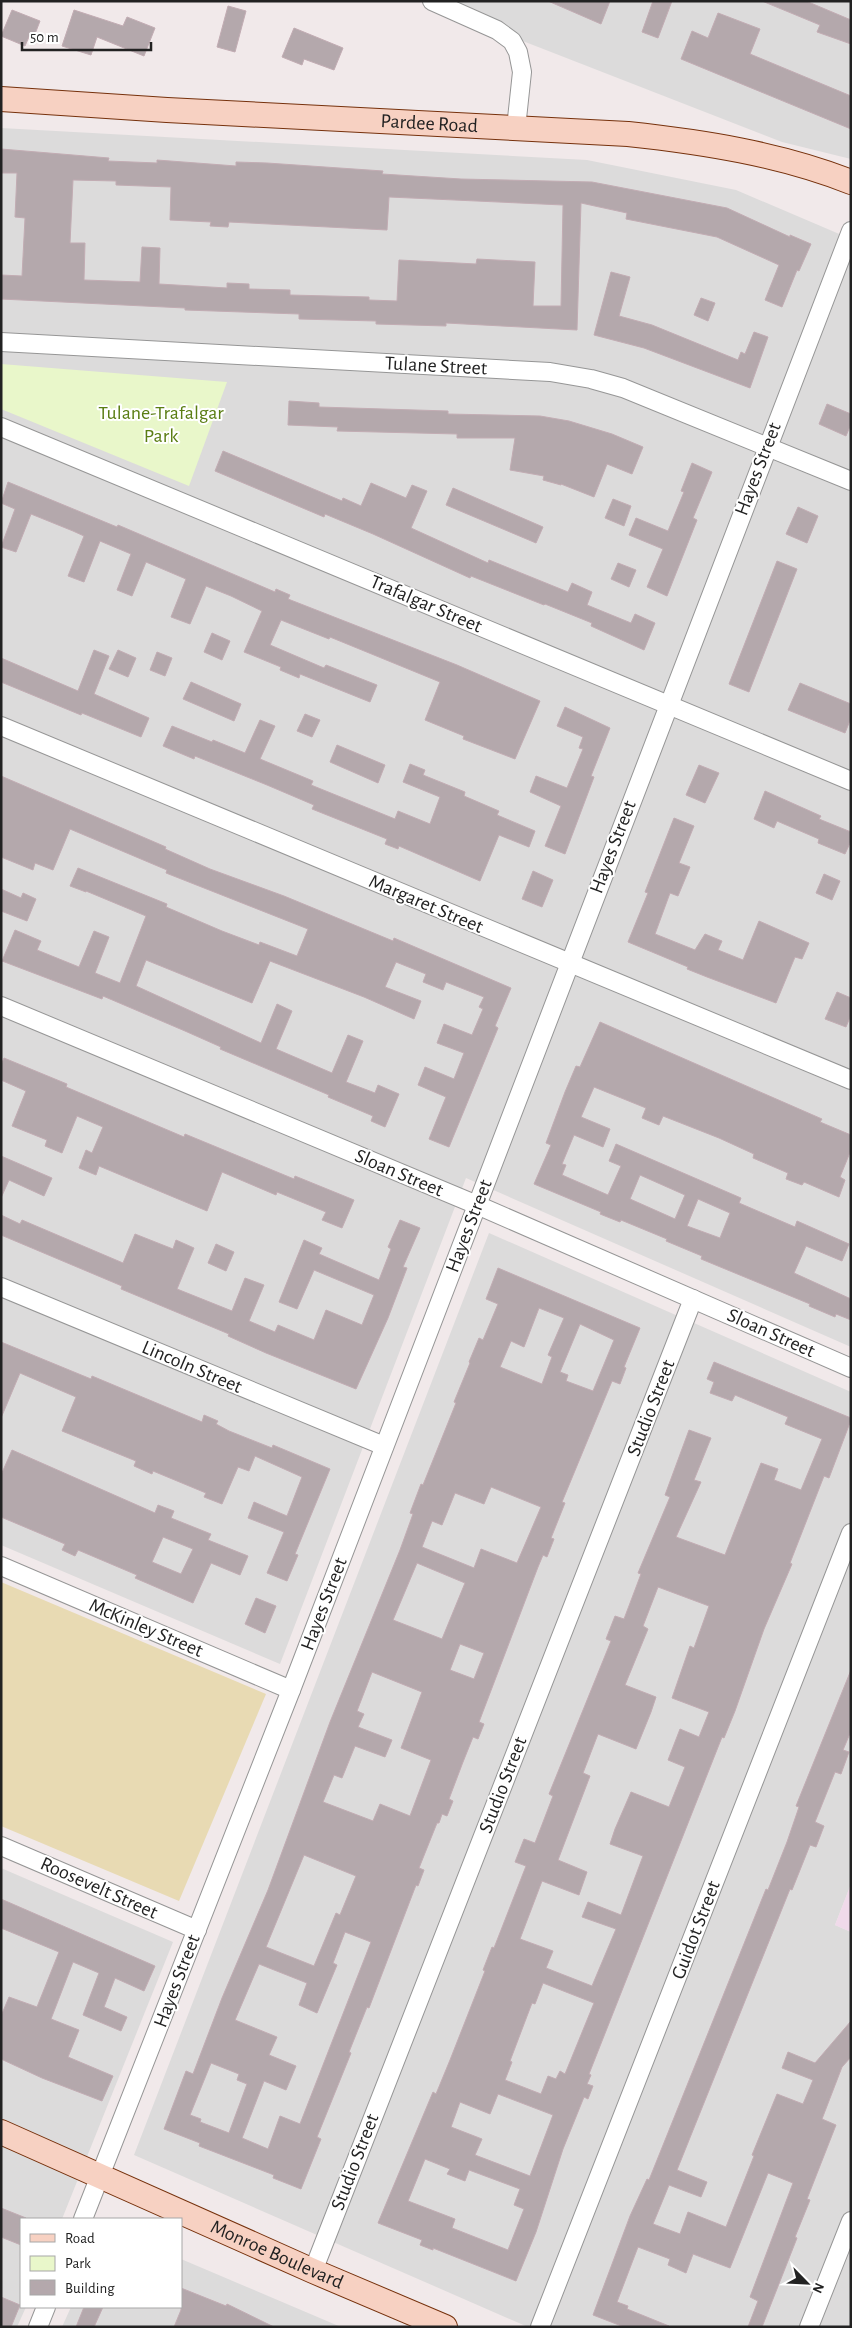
<svg xmlns="http://www.w3.org/2000/svg" width="852" height="2328" viewBox="0 0 852 2328" font-family="'Alegreya Sans',sans-serif">
  <style>
    .residential { fill: #dcdbdb }
    .commercial { fill: #f0daea }
    .grass { fill: #e8dab3 }
    .park { fill: #e9f7ca }
    .building { fill: #b4a8ac; stroke: #c2acb3; fill-rule: evenodd }
    .lines { fill: none; stroke-linecap: round; stroke-linejoin: round }
    .street-casing { stroke: #969696; stroke-width: 20 }
    .secondary-casing { stroke: #76310c; stroke-width: 26 }
    .street { stroke: #fff; stroke-width: 18 }
    .secondary { stroke: #f7d1c2; stroke-width: 24 }
    .labels { text-anchor: middle; dominant-baseline: central; stroke-width: 4; stroke-linejoin: round; paint-order: stroke }
    .street-label { font-size: 20px; fill: #222; stroke: #fff }
    .park-label { font-size: 20px; fill: #5a7d13; stroke: #fff }
  </style>
  <rect width="100%" height="100%" fill="#f1e9ea"/>
  <!-- residential -->
  <g class="residential">
    <path d="M420 1H851V159L782 142Z"/>
    <path d="M1 128 587 160 736 190 851 239V1347L466 1178 280 1664 1 1545Z"/>
    <path d="M489 1233 851 1392V1884L835 1925 851 1932V2327H528L134 2155Z"/>
    <path d="M1 1868 173 1942 62 2219H21V2307H26L17 2327H1Z"/>
    <path d="M181 2259 341 2327H62L71 2307H181Z"/>
  </g>
  <!-- commercial -->
  <path class="commercial" d="M851 1884V1932L835 1925Z"/>
  <!-- grass -->
  <path class="grass" d="M1 1582 266 1694 179 1901 1 1826Z"/>
  <!-- park -->
  <path class="park" d="M1 364 227 382 189 486 1 409Z"/>
  <!-- building -->
  <g class="building">
    <path d="M548 1H610L601 24Z"/>
    <path d="M653 1H672L658 38 642 32Z"/>
    <path d="M762 1H806L851 20V44L817 32 820 25Z"/>
    <path d="M228 6 246 11 235 52 217 47Z"/>
    <path d="M12 10 40 21 35 34 31 32 25 46 1 36Z"/>
    <path d="M74 10 123 26 127 17 155 28 144 56 97 37 91 55 62 46Z"/>
    <path d="M718 13 760 29 750 54 851 96V129L681 59 692 31 708 38Z"/>
    <path d="M294 28 343 48 334 70 304 59 302 65 282 57Z"/>
    <path d="M1 149 109 158 108 161 157 163V160L236 166V162L267 163 383 171 382 174 461 179 592 182 727 208 790 237V235L811 244 799 271 797 270 782 307 765 300 779 265 717 237 626 219 627 213 581 203 577 330 446 323V326L376 324V321L299 319V314L185 310V308L1 299V275L22 276 25 218 15 217 17 173H1ZM73 180 116 181V185L171 187 170 220 211 222 210 226 228 227 229 222 387 230 389 197 563 205 561 306H533L535 262 477 259 476 264 399 260 397 301 369 300V297L290 295V290L249 289V284L227 283V288L159 284 160 248 142 247 140 282 84 280 85 243H70Z"/>
    <path d="M611 272 630 277 619 316 652 325 738 360 741 352 745 354 754 332 768 337 750 388 644 348 594 335Z"/>
    <path d="M701 298 715 303 708 321 694 315Z"/>
    <path d="M289 401 319 403V407L448 411V414L540 416 569 421 612 434 643 447 632 474 607 464 594 497 561 484V485L543 480 544 476 510 470 515 438H457V434L337 431 338 427 288 425Z"/>
    <path d="M827 404 851 414V424L846 436 819 424Z"/>
    <path d="M223 451 342 501 343 498 361 506 371 483 406 498 412 485 427 491 411 528 488 563 489 560 568 592 572 583 592 592 587 605 631 623 635 614 655 623 644 650 591 626 592 623 545 604 544 605 471 576 470 578 373 534 325 514 324 517 215 471Z"/>
    <path d="M692 463 712 472 693 518 697 520 667 596 647 587 663 549 629 535 636 518 668 531 684 492 681 491Z"/>
    <path d="M8 482 117 527 118 525 275 592 276 589 290 595 288 599 457 665 540 701 515 759 463 739 464 736 425 720 440 682 330 637 329 639 281 620 270 645 324 668 326 665 377 685 370 702 300 674 299 678 280 670 281 667 244 652 262 611 231 596 206 586 190 624 171 617 186 579 146 562 132 596 117 590 131 554 100 541 84 582 68 576 84 536 73 531 31 514 16 552 1 547 15 509 1 503Z"/>
    <path d="M453 488 543 527 536 543 446 505Z"/>
    <path d="M613 499 631 506 624 526 605 518Z"/>
    <path d="M798 507 818 516 807 543 786 534Z"/>
    <path d="M777 561 797 569 749 692 729 684Z"/>
    <path d="M618 563 636 570 629 587 611 579Z"/>
    <path d="M212 633 230 641 222 660 204 652Z"/>
    <path d="M94 650 109 656 94 694 149 718 141 737 82 713 81 715 1 682V658L78 691Z"/>
    <path d="M118 650 136 658 128 677 109 669Z"/>
    <path d="M157 652 172 658 165 676 150 670Z"/>
    <path d="M191 682 241 704 234 721 183 699Z"/>
    <path d="M800 683 851 704V718L845 733 788 710Z"/>
    <path d="M565 707 610 728 591 776 594 777 565 854 545 846 561 806 530 792 536 776 567 788 583 749 579 748 583 737 557 726Z"/>
    <path d="M305 714 320 720 312 737 297 731Z"/>
    <path d="M260 720 275 726 260 759 313 781 311 785 395 819 398 811 430 824 440 797 403 782 410 764 425 770 423 775 465 792 464 796 499 811 497 815 535 831 529 847 499 835 480 881 399 846 398 849 385 844 387 839 312 809 314 805 267 785 195 756 194 759 163 746 172 726 212 742 213 740 245 753Z"/>
    <path d="M337 745 385 765 378 783 330 762Z"/>
    <path d="M699 765 719 773 705 803 686 795Z"/>
    <path d="M1 776 166 847 165 849 210 869 284 896 393 941 394 938 511 988 495 1026 498 1028 449 1147 429 1139 446 1097 418 1085 425 1067 454 1079 464 1053 437 1043 444 1024 472 1035 483 1009 479 1007 484 997 446 982 443 990 423 982 426 974 396 962 385 987 421 1001 414 1019 364 997 270 961 252 1003 146 960 136 986 261 1043 277 1004 292 1011 276 1049 332 1073 348 1035 363 1041 346 1082 375 1093 378 1085 399 1094 385 1127 371 1121 373 1116 328 1097 329 1095 220 1049 221 1047 185 1031 103 996 102 999 2 961 15 930 41 941 37 950 79 967 94 931 109 937 95 973 120 983 146 916 86 891V892L70 886 78 868 167 904 166 907 222 931 259 945 260 942 297 956 308 929 166 873 167 870 70 829 53 870 35 863 33 870 1 857Z"/>
    <path d="M765 791 821 816 819 819 851 832V841L845 854 818 843 819 839 777 821 774 828 754 819Z"/>
    <path d="M674 818 694 826 679 863 690 867 678 896 670 893 655 934 695 950 705 934 722 941 718 950 743 960 759 921 809 943 802 959 795 957 776 1003 707 977 687 969 688 967 628 942 648 893 645 892Z"/>
    <path d="M533 871 553 880 542 907 522 899Z"/>
    <path d="M824 874 840 881 832 900 816 893Z"/>
    <path d="M1 889 21 898 23 893 36 899 27 921 1 911Z"/>
    <path d="M837 992 851 998V1015L846 1027 825 1019Z"/>
    <path d="M600 1022 822 1119 820 1122 851 1135V1150L840 1177 845 1180 839 1197 804 1182 802 1185 786 1179 788 1173 753 1158 754 1154 719 1138 663 1116 659 1125 642 1118 646 1108 594 1087 581 1117 610 1129 603 1147 574 1135 562 1164 566 1165 562 1175 608 1195 621 1166 609 1161 616 1144 741 1198 739 1203 795 1227 797 1221 849 1244 842 1261 806 1246 794 1273 851 1299V1320L836 1314 835 1317 809 1306 810 1304 701 1259 702 1256 666 1241 667 1239 621 1220 620 1222 600 1214 601 1212 534 1184 551 1145 546 1143 565 1092 576 1066 580 1067ZM640 1175 685 1195 675 1219 630 1199ZM698 1199 730 1213 720 1238 687 1226Z"/>
    <path d="M4 1058 67 1084 66 1087 184 1137 185 1134 294 1179 295 1176 354 1200 342 1228 322 1220 326 1212 277 1192 276 1195 222 1172 207 1211 99 1166 96 1175 79 1168 86 1150 92 1153 103 1127 77 1116 62 1153 45 1146 47 1140 12 1126 26 1091 1 1080V1065Z"/>
    <path d="M1 1156 52 1178 44 1196 9 1180 1 1198Z"/>
    <path d="M1 1215 20 1224 22 1220 123 1263 135 1234 173 1249 176 1240 194 1248 177 1289 232 1311 245 1278 264 1285 249 1321 275 1332 278 1325 314 1340 326 1310 362 1325 374 1295 314 1270 297 1309 279 1302 304 1240 322 1248 319 1254 379 1280 391 1249 388 1247 400 1220 420 1228 403 1267 407 1268 388 1318 356 1389 266 1353 228 1336 229 1334 121 1289 122 1286 1 1235Z"/>
    <path d="M216 1244 234 1252 226 1271 208 1263Z"/>
    <path d="M498 1268 640 1328 624 1367 626 1368 620 1384 612 1381 562 1502 565 1503 551 1538 554 1539 547 1557 543 1555 538 1567 479 1722 484 1724 478 1739 473 1737 463 1762 449 1799 453 1801 447 1816 442 1814 439 1823H437L419 1868 424 1870 418 1886 416 1885 369 2008 367 2007 349 2052 351 2053 317 2137 321 2139 301 2189 273 2178 274 2175 199 2146 200 2143 164 2129 186 2071 193 2074 222 1998 268 1890 330 1722 400 1550 413 1514 410 1513 421 1484 423 1485 456 1403 454 1402 470 1363 469 1362 479 1338 483 1340 498 1304 486 1299ZM539 1308 564 1318 548 1355 552 1357 542 1384 500 1367 511 1341 524 1347ZM580 1324 614 1340 593 1391 566 1381 568 1375 560 1372ZM491 1487 541 1507 517 1563 481 1549 474 1568 422 1547 432 1521 442 1525 455 1493 484 1504ZM417 1563 465 1583 442 1639 393 1620ZM460 1644 484 1653 474 1679 450 1670ZM372 1672 422 1692 401 1748 431 1760 410 1816 380 1804 373 1821 323 1802 334 1775 342 1778 355 1746 385 1757 392 1740 358 1727 364 1714 357 1711ZM304 1855 356 1876 340 1915 336 1913 314 1966 266 1947ZM345 1932 371 1942 300 2124 280 2116 268 2149 242 2138 264 2081 286 2090 296 2066 269 2055 277 2037 235 2020 259 1964 307 1983 299 2005 317 2013 337 1965 333 1963ZM211 2063 239 2074 237 2080 247 2084 229 2133 200 2122 201 2119 190 2115Z"/>
    <path d="M1 1342 91 1379 92 1376 202 1422 204 1415 218 1421 216 1424 229 1431 272 1448 273 1445 330 1469 295 1554 298 1555 287 1581 267 1573 284 1532 248 1518 254 1502 287 1516 302 1477 255 1456 249 1471 238 1467 222 1504 204 1497 206 1493 153 1471 152 1474 134 1466 136 1461 62 1431 76 1397 20 1373 1 1418Z"/>
    <path d="M714 1362 851 1418V1420L829 1478 824 1476 790 1563 792 1564 764 1629 735 1711 724 1738 722 1737 589 2074 591 2075 587 2084 593 2086 588 2099 584 2097 563 2149 536 2232 516 2281 433 2248V2250L420 2245 422 2240 378 2223 433 2092 436 2094 450 2060 485 1971 483 1970 492 1947 494 1948 526 1866 515 1862 524 1839 535 1843 553 1796 549 1794 611 1641 606 1639 615 1616 624 1619 641 1574 638 1573 670 1497 665 1495 689 1430 711 1438 694 1480 701 1482 676 1537 725 1555 761 1463 778 1469 774 1480 801 1490 822 1439 785 1424 788 1417 735 1395 732 1401 710 1393 714 1382 707 1379ZM658 1587 709 1606 694 1648 690 1646 672 1698 709 1712 699 1737 680 1729 668 1760 685 1767 669 1807 631 1792 615 1829 610 1844 643 1856 621 1915 588 1902 582 1917 616 1929 592 1986 546 1968 553 1951 520 1939 542 1881 579 1895 587 1872 558 1860 590 1776 583 1773 598 1734 636 1749 651 1712 656 1697 625 1685 648 1629 643 1626ZM543 1983 594 2003 565 2074 560 2071 556 2079 548 2076 541 2094 505 2080 512 2062 510 2061 532 2003 535 2004ZM498 2094 553 2115 530 2176 475 2155 482 2139 451 2127 460 2102 490 2114ZM425 2159 450 2169 447 2174 465 2181 469 2170 520 2189 514 2205 524 2209 508 2250 452 2228 455 2219 408 2201Z"/>
    <path d="M12 1450 155 1513 158 1505 174 1511 171 1518 211 1534 208 1540 248 1556 240 1575 211 1563 193 1603 135 1578 137 1575 78 1550 75 1556 62 1550 65 1544 1 1517V1475ZM163 1537 193 1549 181 1574 152 1562Z"/>
    <path d="M256 1598 276 1606 265 1633 245 1624Z"/>
    <path d="M851 1670V1731L843 1750 849 1752 841 1774 835 1772 815 1822 824 1826 816 1847 810 1845 792 1890 790 1889 677 2170 707 2182 701 2197 669 2185 653 2224 680 2234 688 2212 726 2227 754 2156 752 2155 777 2094 803 2104 813 2080 782 2068 788 2052 815 2063 851 2021V2057L842 2067 822 2119 836 2125 807 2199 810 2200 795 2237 797 2238 762 2327H748L758 2301 750 2297 793 2183 768 2173 730 2268 693 2254 686 2273 668 2265 670 2259 638 2247 617 2302 628 2306 627 2309 669 2326 624 2327 593 2315 630 2216 647 2179 649 2180 766 1889 768 1890 787 1842 799 1807 796 1806Z"/>
    <path d="M1 1899 155 1966 144 1991 115 1978 104 2007 127 2017 121 2031 83 2015 99 1973 73 1962 51 2019 79 2030 68 2057 113 2076 102 2101 42 2078 1 2059V2016L9 1997 37 2007 59 1952 1 1928Z"/>
    <path d="M1 2208 26 2218 21 2219V2245L1 2237Z"/>
    <path d="M181 2288 226 2306 227 2304 274 2327H174L181 2310Z"/>
    <path d="M1 2297 20 2305 11 2327H1Z"/>
    <path d="M84 2307H103L94 2327H76Z"/>
  </g>
  <g class="lines">
    <!-- street casing -->
    <g class="street-casing">
      <g id="street">
        <path d="M432 1 497 30 512 41 518 52 522 72 516 128"/>
        <path d="M1 342 550 372 591 379 623 388 851 481"/>
        <path d="M1 427 851 781"/>
        <path d="M1 726 851 1080"/>
        <path d="M1 1006 477 1205 851 1368"/>
        <path d="M1 1287 384 1446"/>
        <path d="M1 1566 291 1690"/>
        <path d="M1 1846 197 1930"/>
        <path d="M83 2219 291 1690 851 231"/>
        <path d="M313 2271 693 1299"/>
        <path d="M38 2327 46 2307"/>
        <path d="M540 2327 851 1533"/>
        <path d="M809 2327 851 2221"/>
      </g>
    </g>
    <!-- secondary casing -->
    <g class="secondary-casing">
      <g id="secondary">
        <path id="s1" d="M1 99 167 110 628 134C703 142 780 154 851 182"/>
        <path id="s2" d="M1 2132 313 2271 445 2327"/>
      </g>
    </g>
    <!-- street -->
    <use href="#street" class="street"/>
    <!-- secondary -->
    <use href="#secondary" class="secondary"/>
  </g>
  <g class="labels">
    <!-- street labels -->
    <g class="street-label">
      <text stroke="none"><textPath href="#s1" startOffset="429">Pardee Road</textPath></text>
      <text transform="translate(436 366) rotate(3)">Tulane Street</text>
      <text transform="translate(758 469) rotate(-69)">Hayes Street</text>
      <text transform="translate(426 604) rotate(23)">Trafalgar Street</text>
      <text transform="translate(613 847) rotate(-69)">Hayes Street</text>
      <text transform="translate(426 904) rotate(23)">Margaret Street</text>
      <text transform="translate(399 1173) rotate(23)">Sloan Street</text>
      <text transform="translate(469 1226) rotate(-69)">Hayes Street</text>
      <text transform="translate(771 1333) rotate(24)">Sloan Street</text>
      <text transform="translate(192 1367) rotate(23)">Lincoln Street</text>
      <text transform="translate(651 1408) rotate(-69)">Studio Street</text>
      <text transform="translate(324 1604) rotate(-69)">Hayes Street</text>
      <text transform="translate(146 1628) rotate(23)">McKinley Street</text>
      <text transform="translate(503 1785) rotate(-69)">Studio Street</text>
      <text transform="translate(99 1888) rotate(24)">Roosevelt Street</text>
      <text transform="translate(696 1930) rotate(-69)">Guidot Street</text>
      <text transform="translate(177 1981) rotate(-69)">Hayes Street</text>
      <text transform="translate(355 2162) rotate(-69)">Studio Street</text>
      <text stroke="none"><textPath href="#s2" startOffset="302">Monroe Boulevard</textPath></text>
    </g>
    <!-- park labels -->
    <g class="park-label">
      <text x="161" y="413">Tulane-Trafalgar<tspan x="161" dy="23">Park</tspan></text>
    </g>
  </g>
  <!-- border -->
  <rect width="852" height="2328" fill="none" stroke="#222222" stroke-width="5"/>
  <!-- legend -->
  <rect x="20" y="2218" width="162" height="90" fill="#ffffff" stroke="#a7a7a7"/>
  <rect x="30" y="2234" width="25" height="8" fill="#f7d1c2" stroke="#a7a7a7"/>
  <text x="65" y="2243" font-size="15" fill="#222222">Road</text>
  <rect x="30" y="2256" width="25" height="15" fill="#e9f7ca" stroke="#a7a7a7"/>
  <text x="65" y="2268" font-size="15" fill="#222222">Park</text>
  <rect x="30" y="2280" width="25" height="15" fill="#b4a8ac" stroke="#a7a7a7"/>
  <text x="65" y="2293" font-size="15" fill="#222222">Building</text>
  <!-- north arrow -->
  <g transform="translate(807 2283) rotate(114)" stroke="#ffffff" stroke-width="4" paint-order="stroke">
  <path d="M0-4L9 19L0 12L-9 19Z" fill="#222222"/>
  <text y="-8" font-size="14" font-weight="bold" text-anchor="middle" fill="#222222">N</text>
  </g>
  <!-- scale -->
  <path d="M22 42v8h129v-8" fill="none" stroke="#222222" stroke-width="2.5"/>
  <text x="30" y="42" font-size="15" fill="#222222" stroke="#ffffff" stroke-width="4" paint-order="stroke">50 m</text>
</svg>
